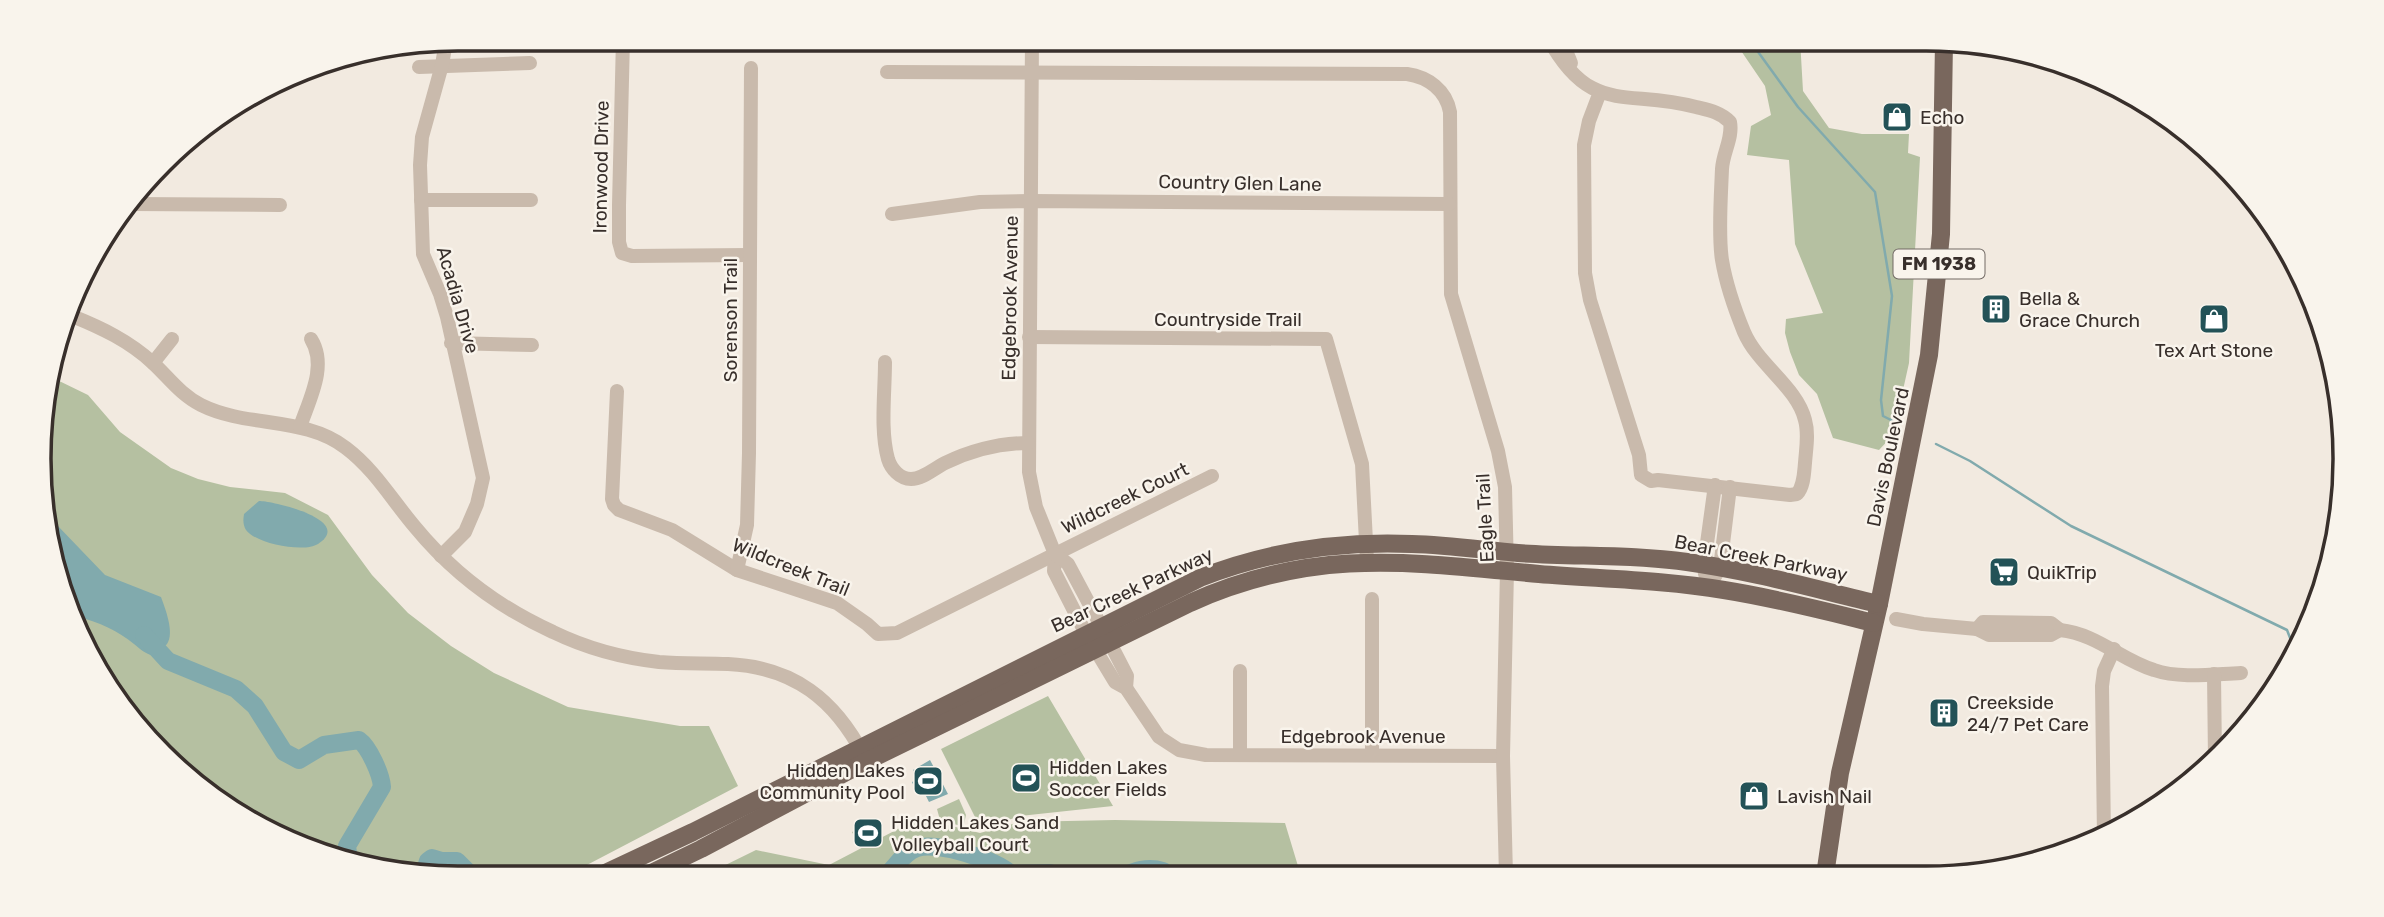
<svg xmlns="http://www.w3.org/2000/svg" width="2384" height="917" viewBox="0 0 2384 917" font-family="Rubik,sans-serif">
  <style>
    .green { fill: #b5c0a1 }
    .water { fill: #81aaad }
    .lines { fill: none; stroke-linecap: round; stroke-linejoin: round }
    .stream { stroke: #81aaad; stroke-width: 2.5 }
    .river { stroke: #81aaad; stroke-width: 18 }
    .minor { stroke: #c9baac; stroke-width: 14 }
    .major { stroke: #79675d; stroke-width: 18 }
    .labels { text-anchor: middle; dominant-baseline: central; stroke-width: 5; stroke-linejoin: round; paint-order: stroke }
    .shield { fill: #f9f4ec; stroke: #726a65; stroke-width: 2 }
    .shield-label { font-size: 18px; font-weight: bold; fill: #382f2b }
    .poi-label { font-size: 19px; fill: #382f2b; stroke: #f9f4ec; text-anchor: start }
    .street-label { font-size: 19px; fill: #382f2b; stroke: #f9f4ec }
    .rim { fill: none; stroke: #382f2b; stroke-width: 3.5 }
  </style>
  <rect width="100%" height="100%" fill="#f2eae0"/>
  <!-- green -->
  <g class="green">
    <path d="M1733 39H1800L1803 91 1829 128 1862 134H1909L1908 153 1920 157 1909 363 1893 435 1879 450 1833 438 1817 394 1799 375 1790 352 1785 333 1786 319 1823 313 1795 244 1789 160 1747 155 1751 126 1771 115 1765 86Z"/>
    <path d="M51 377 88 395 120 432 171 468 198 479 230 487 285 493 328 515 372 575 408 613 451 646 494 673 568 707 680 726H709L738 786 562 878H458L349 864 203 792 109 691 47 541 42 403Z"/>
    <path d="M1048 696 1113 806 1020 816 981 829 941 749Z"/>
    <path d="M959 799 966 815 964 824 961 826 940 820 937 809Z"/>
    <path d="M919 818 980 833 1020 822 1115 820 1285 823 1301 876 699 878 756 850 829 865Z"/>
    <path d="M876 821 883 833 859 845 852 832Z"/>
  </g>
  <!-- water -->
  <g class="water">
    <path d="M259 501C273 501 355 520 318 544 304 553 256 544 246 530 243 525 243 520 244 514Z"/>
    <path d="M46 518 56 524 105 575 161 597C165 608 175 633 167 644 163 648 158 653 153 656 145 653 141 650 134 644 118 631 99 622 78 617L47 541Z"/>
    <path d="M930 760 948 794 929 802 923 790 917 793 912 782 918 779 913 770Z"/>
  </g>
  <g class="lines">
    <!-- stream -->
    <g class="stream">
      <path d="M1748 38 1798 107 1875 192 1892 296 1881 400 1883 416 1893 421"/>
      <path d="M1936 444 1970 461 2071 526 2287 630 2294 648"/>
    </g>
    <!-- river -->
    <g class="river">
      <path d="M144 635 168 661 236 689 255 706 284 752 299 760 324 745 359 740C369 747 381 774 382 787L347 846 349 860 352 864"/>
      <path d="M424 874 428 861 432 858 442 861H457L474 878"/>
      <path d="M884 877C895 869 903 852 917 848 937 841 996 860 1011 874L1050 873 1060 877"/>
      <path d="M1121 877C1135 871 1147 866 1163 871L1164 877"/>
    </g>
    <!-- minor -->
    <g class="minor">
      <path d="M623 38 619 205V242L622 253 632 256 749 255"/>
      <path d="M1032 38 1029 472 1036 507 1055 554 1054 571 1086 634 1115 682 1126 688 1159 737 1179 750 1206 755 1503 756"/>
      <path d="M1548 38C1591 117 1626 88 1696 107 1708 110 1720 112 1730 122 1733 138 1723 152 1722 169 1721 195 1718 235 1722 260 1726 284 1735 310 1744 332 1758 365 1797 387 1805 420 1809 434 1806 449 1805 463 1804 473 1804 486 1797 494L1790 495 1658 480 1651 481 1641 475 1639 455 1590 300 1585 273 1584 145 1589 121 1600 92"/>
      <path d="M1561 38 1571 63"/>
      <path d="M419 67 530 63"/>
      <path d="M887 72 1407 74C1428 77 1446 90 1450 112L1451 294 1498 451 1505 487 1507 570 1503 756 1506 876"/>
      <path d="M421 200H531"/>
      <path d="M131 204 280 205"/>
      <path d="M892 214 980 202 1031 201 1449 204"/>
      <path d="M72 316C102 328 129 341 153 363 169 378 181 395 201 405 247 428 305 416 346 448 375 470 392 500 415 527 452 572 500 608 553 632 586 648 623 658 659 662 682 664 705 663 728 664 794 667 835 700 864 756"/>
      <path d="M1029 337 1326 339 1362 464 1367 561"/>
      <path d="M451 343 532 345"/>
      <path d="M885 362C885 393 880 430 888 459 891 469 900 479 911 479 923 479 935 468 945 463 972 450 998 443 1028 443"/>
      <path d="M153 363 172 339"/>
      <path d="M617 391 612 499 614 505 619 510 672 530 737 570 837 603 867 624 878 634 897 633 1212 476"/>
      <path d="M300 427C309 400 328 366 311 339"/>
      <path d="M1055 554 1068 564 1109 641 1127 676 1126 688"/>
      <path d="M441 556 465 532 477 504 483 478 447 317 440 294 423 254 420 165 422 137 442 65 446 41"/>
      <path d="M737 570 747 525 749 453 751 68"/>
      <path d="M1705 574 1704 565 1715 485"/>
      <path d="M1708 588 1720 568 1730 487"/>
      <path d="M1372 599V755"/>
      <path d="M1896 619 1923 624 1977 629"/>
      <path d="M1983 622 2051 623 2060 630 2051 635H1989L1977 629Z"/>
      <path d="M2060 630C2097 634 2121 660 2154 670 2180 679 2214 674 2241 673"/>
      <path d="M2214 674 2215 760"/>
      <path d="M1240 755V671"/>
      <path d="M2104 837 2102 686 2104 671 2114 649"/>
    </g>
    <!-- major -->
    <g class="major">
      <path d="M1825 875 1840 773 1879 604 1929 355 1941 234 1944 41"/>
      <path d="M595 878 693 832 1200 578C1268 551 1339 541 1412 544 1448 545 1483 550 1518 553 1574 557 1631 554 1687 562 1752 571 1815 589 1879 604"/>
      <path d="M641 878 701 849 867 761 1190 603C1314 547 1409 562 1539 574 1601 579 1663 580 1724 590 1775 598 1825 611 1874 623"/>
    </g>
  </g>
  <!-- icons -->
  <defs>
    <g id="shop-square" transform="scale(1.575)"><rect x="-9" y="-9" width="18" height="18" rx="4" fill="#235257" stroke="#f9f4ec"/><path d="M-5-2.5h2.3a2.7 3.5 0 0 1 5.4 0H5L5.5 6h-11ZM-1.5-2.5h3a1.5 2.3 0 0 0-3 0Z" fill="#fff"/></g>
    <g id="building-square" transform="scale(1.575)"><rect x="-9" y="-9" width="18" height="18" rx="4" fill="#235257" stroke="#f9f4ec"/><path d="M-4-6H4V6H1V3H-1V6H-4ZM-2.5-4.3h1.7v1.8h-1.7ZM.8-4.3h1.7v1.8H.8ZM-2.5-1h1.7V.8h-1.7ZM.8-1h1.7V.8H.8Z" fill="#fff"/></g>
    <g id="supermarket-square" transform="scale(1.575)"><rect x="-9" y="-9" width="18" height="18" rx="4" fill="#235257" stroke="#f9f4ec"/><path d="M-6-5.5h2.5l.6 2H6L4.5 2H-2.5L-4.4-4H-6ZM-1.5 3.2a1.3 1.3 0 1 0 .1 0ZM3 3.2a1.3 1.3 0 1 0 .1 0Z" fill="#fff"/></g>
    <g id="stadium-square" transform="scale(1.575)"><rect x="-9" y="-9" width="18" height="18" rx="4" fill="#235257" stroke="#f9f4ec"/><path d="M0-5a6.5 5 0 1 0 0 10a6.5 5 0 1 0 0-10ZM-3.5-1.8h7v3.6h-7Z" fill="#fff"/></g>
  </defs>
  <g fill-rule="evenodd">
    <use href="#shop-square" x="1897" y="117"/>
    <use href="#building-square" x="1996" y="309"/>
    <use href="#shop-square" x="2214" y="319"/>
    <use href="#supermarket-square" x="2004" y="572"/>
    <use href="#building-square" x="1944" y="713"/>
    <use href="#stadium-square" x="1026" y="778"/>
    <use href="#stadium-square" x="928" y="781"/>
    <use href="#shop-square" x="1754" y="796"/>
    <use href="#stadium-square" x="868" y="833"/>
  </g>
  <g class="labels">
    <!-- shield labels -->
    <rect class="shield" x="1893.5" y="249.5" width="91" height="29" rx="5"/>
    <g class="shield-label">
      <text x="1939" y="264">FM 1938</text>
    </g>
    <!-- poi labels -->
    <g class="poi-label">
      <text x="1920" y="117">Echo</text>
      <text x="2019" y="298">Bella &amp;<tspan x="2019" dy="22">Grace Church</tspan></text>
      <text x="2214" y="350" text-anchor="middle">Tex Art Stone</text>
      <text x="2027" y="572">QuikTrip</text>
      <text x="1967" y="702">Creekside<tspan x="1967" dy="22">24/7 Pet Care</tspan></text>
      <text x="1049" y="767">Hidden Lakes<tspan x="1049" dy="22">Soccer Fields</tspan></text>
      <text x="905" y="770" text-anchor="end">Hidden Lakes<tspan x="905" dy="22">Community Pool</tspan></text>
      <text x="1777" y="796">Lavish Nail</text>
      <text x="891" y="822">Hidden Lakes Sand<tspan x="891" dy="22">Volleyball Court</tspan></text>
    </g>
    <!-- street labels -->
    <g class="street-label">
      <text transform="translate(601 167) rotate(-89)">Ironwood Drive</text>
      <text transform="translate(1240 183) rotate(1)">Country Glen Lane</text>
      <text transform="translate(1010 298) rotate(-89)">Edgebrook Avenue</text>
      <text transform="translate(458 300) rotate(74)">Acadia Drive</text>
      <text x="1228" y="319">Countryside Trail</text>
      <text transform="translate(730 320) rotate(-90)">Sorenson Trail</text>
      <text transform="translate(1888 457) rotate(-78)">Davis Boulevard</text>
      <text transform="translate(1125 498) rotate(-26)">Wildcreek Court</text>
      <text transform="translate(1485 518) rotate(-93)">Eagle Trail</text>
      <text transform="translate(1761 558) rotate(11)">Bear Creek Parkway</text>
      <text transform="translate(791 567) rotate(22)">Wildcreek Trail</text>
      <text transform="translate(1132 590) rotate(-25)">Bear Creek Parkway</text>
      <text x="1363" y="736">Edgebrook Avenue</text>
    </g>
  </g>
  <!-- crop -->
  <path d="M0 0H2384V917H0ZM458 51H1926A407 407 0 0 1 2333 458V459A407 407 0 0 1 1926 866H458A407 407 0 0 1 51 459V458A407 407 0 0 1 458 51Z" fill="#f9f4ec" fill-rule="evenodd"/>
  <path class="rim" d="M458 51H1926A407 407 0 0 1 2333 458V459A407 407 0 0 1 1926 866H458A407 407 0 0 1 51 459V458A407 407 0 0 1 458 51Z"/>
</svg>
